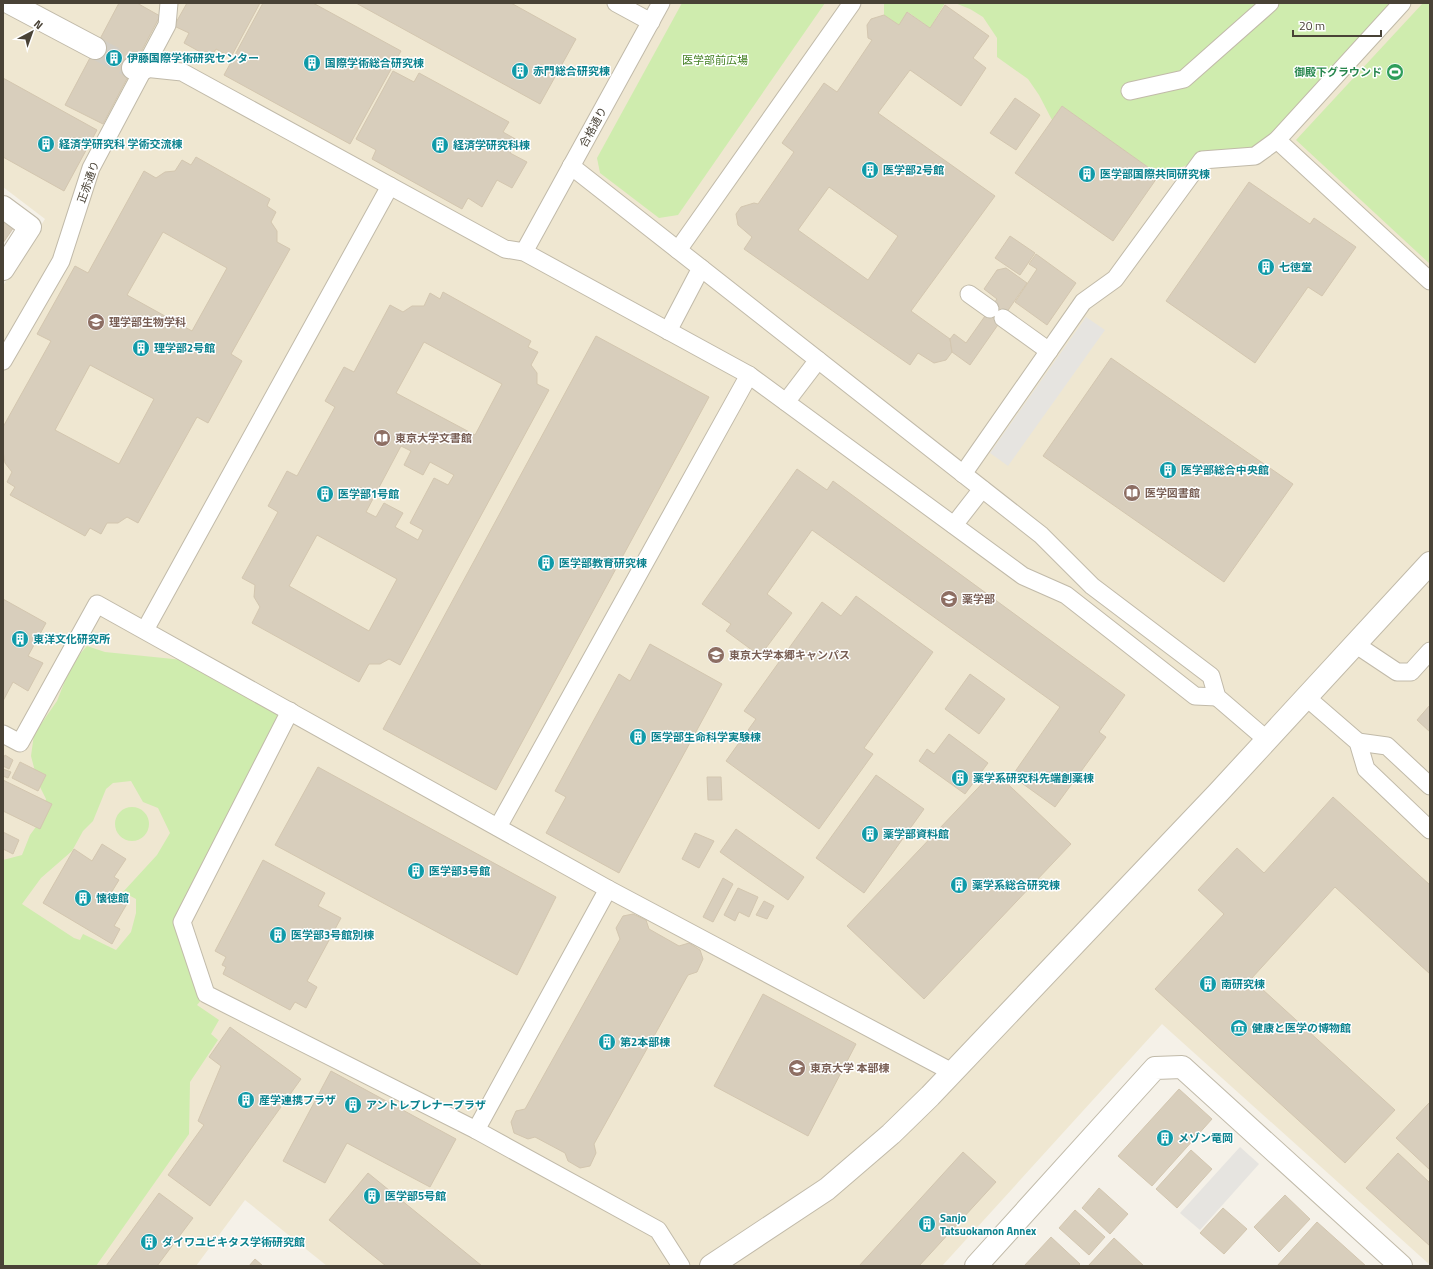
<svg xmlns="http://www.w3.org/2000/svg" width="1433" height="1269" viewBox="0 0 1433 1269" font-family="'Titillium Web','Noto Sans JP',sans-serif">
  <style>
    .education { fill: #efe7d1 }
    .green { fill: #cfecae; fill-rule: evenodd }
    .parking { fill: #e6e4e0 }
    .building { fill: #d8cebc; stroke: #d3c6af; fill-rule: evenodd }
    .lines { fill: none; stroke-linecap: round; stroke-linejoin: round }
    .street-tunnel { stroke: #d3cec4; stroke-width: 22; stroke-dasharray: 22 11; stroke-linecap: butt }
    .lane-casing { stroke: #c1baa9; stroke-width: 19 }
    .street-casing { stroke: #c1baa9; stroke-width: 24 }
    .lane { stroke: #fff; stroke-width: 17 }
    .street { stroke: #fff; stroke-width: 22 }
    .labels { text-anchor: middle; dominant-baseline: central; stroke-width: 3; stroke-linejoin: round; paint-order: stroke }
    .culture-label { font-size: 11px; font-weight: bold; fill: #0d838f; stroke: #fff; text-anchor: start }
    .park-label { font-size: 11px; fill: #448024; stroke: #fff }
    .leisure-label { font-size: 11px; font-weight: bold; fill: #27864d; stroke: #fff; text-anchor: end }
    .street-label { font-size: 11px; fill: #494236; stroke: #fff }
    .education-label { font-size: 11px; font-weight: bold; fill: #785e54; stroke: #fff; text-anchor: start }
  </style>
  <rect width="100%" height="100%" fill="#f5f1e8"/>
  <!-- education -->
  <path class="education" d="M3 3H1430V1265L1162 1024 942 1266H327L245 1200 196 1266H3V286L45 219 3 187Z"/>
  <!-- green -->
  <g class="green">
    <path d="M682 3H825L678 215 659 218 600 173 597 158Z"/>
    <path d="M884 3H945L930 28 908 12 899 25 884 15Z"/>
    <path d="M955 3H1396L1255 156 1202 160 1159 175 1062 106 1052 120 1039 95 1028 79 997 57V38L983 17 970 9Z"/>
    <path d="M1423 3H1430V264L1296 140Z"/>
    <path d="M87 646 105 652 183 660 284 713 177 923 203 998 197 1005 219 1020 211 1034 218 1040 190 1082 189 1134 96 1266H3V860L22 855 30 835 38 824 44 811 46 799 38 783 31 756 34 734 57 701 72 663ZM131 781 143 802 158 808 170 833 157 855 123 892 136 899V913L131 932 116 950 83 934 80 940 74 938 22 904 41 878 72 851 83 831 93 821 106 789 113 783Z"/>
    <circle cx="132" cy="824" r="17"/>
  </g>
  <!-- parking -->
  <g class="parking">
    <path d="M1086 317 1105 330 1008 466 990 453Z"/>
    <path d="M1240 1147 1259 1164 1200 1230 1180 1213Z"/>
  </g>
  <!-- building -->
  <g class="building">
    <path d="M119 3H137L160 16 103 124 65 105Z"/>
    <path d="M187 3H260L231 57 216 49 211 58 184 43 189 33 174 26Z"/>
    <path d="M263 3H313L401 51 350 144 224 75Z"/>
    <path d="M356 3H511L576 39 540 104Z"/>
    <path d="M945 5 989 36 973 58 986 68 961 106 910 70 878 113 995 196 911 311 950 339 952 352 946 360 934 363 918 353 910 365 744 249 752 237 738 225 736 214 741 207 754 203 758 204 794 152 782 143 824 83 837 92 872 40 868 38 867 25 871 19 884 15 899 25 907 12 930 28ZM829 187 898 236 868 280 798 230Z"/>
    <path d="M393 71 414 82 419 73 509 122 503 132 517 140 510 153 527 162 512 188 497 180 482 207 468 198 462 209 372 159 376 150 356 139Z"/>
    <path d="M3 78 97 130 64 191 3 157Z"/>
    <path d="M1015 98 1040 115 1016 150 990 133Z"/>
    <path d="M1062 106 1159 175 1113 241 1015 173Z"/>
    <path d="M196 157 270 199 267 206 276 212 271 222 277 231V242L290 249 231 354 242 361 208 423 197 417 138 523 127 517 118 523H107L101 534 90 528 85 536 10 495 15 487 7 482 12 472 5 463 3 451V427L51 341 37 334 75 266 88 273 144 171 156 178 165 172 175 171 182 160 191 165ZM163 232 227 268 192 331 127 295ZM90 365 154 399 119 464 55 430Z"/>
    <path d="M1249 182 1310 224 1314 218 1356 247 1322 296 1308 287 1255 363 1166 301Z"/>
    <path d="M3 219 14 227 3 243Z"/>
    <path d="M1010 236 1035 253 1020 275 995 258Z"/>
    <path d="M1036 254 1076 283 1047 325 1015 302 1037 269 1029 264Z"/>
    <path d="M1006 268 1027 283 970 365 952 352 950 339 954 334 966 343 997 299 984 289 997 270Z"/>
    <path d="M443 292 531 341 528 347 538 352 531 365 537 373V384L549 390 400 665 389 659 380 664H369L359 682 252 623 260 607 254 597 255 585 242 578 278 512 268 506 287 471 297 476 335 407 325 401 344 367 354 372 390 305 403 312 412 306H424L430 293 440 299ZM424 342 502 384 475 435 396 393ZM401 446 411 451 404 465 423 475 430 462 454 475 448 485 434 478 410 523 423 530 418 540 395 527 403 513 384 503 376 517 366 512ZM317 535 397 579 369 631 289 586Z"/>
    <path d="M596 336 709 397 496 790 383 729Z"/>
    <path d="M1111 358 1293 484 1224 582 1043 456Z"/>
    <path d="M797 469 827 490 833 481 1125 695 1099 732 1106 737 1055 807 1012 776 1060 707 812 530 767 594 792 613 760 656 726 631 731 624 702 604Z"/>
    <path d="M856 596 933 652 864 748 873 754 819 829 726 761 756 719 744 711 822 602 841 616Z"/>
    <path d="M3 599 46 623 28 656 43 663 28 691 13 682 3 701Z"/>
    <path d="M650 644 722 684 619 873 546 833 566 797 555 791 619 674 630 681Z"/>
    <path d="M970 674 1005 699 979 734 945 709Z"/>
    <path d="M1430 705V732L1417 720Z"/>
    <path d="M949 734 988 763 965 794 919 761 927 749 934 754Z"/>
    <path d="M5 755 13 760 9 769 3 766V759Z"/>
    <path d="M20 762 46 775 38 791 12 778Z"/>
    <path d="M318 767 556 897 517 975 275 845Z"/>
    <path d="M3 769 11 772 8 778 3 776Z"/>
    <path d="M994 771 1071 844 924 999 847 926Z"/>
    <path d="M876 775 924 809 864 893 816 858Z"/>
    <path d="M707 777H721L722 800H708Z"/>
    <path d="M3 780 52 804 40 829 3 811Z"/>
    <path d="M1333 797 1430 885V974L1335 887 1251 979 1395 1110 1345 1163 1155 989 1224 914 1198 890 1237 848 1264 873Z"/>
    <path d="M736 829 804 877 788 900 720 852Z"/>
    <path d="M3 832 19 840 13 854 3 849Z"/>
    <path d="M695 833 714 841 699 868 682 859Z"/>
    <path d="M102 844 126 859 114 877 119 880 111 893 128 902 114 926 120 929 112 944 43 903 74 849 92 861Z"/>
    <path d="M263 860 325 893 318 906 341 918 307 981 317 987 306 1008 295 1002 290 1010 223 974 226 967 222 965 226 957 215 951Z"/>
    <path d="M723 878 733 884 713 922 703 917Z"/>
    <path d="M738 888 758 897 749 917 739 912 735 921 724 915Z"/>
    <path d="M764 901 774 906 767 919 756 915Z"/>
    <path d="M633 914 646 920 649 929 679 946 689 943 700 950 703 959 697 972 688 975 594 1144 596 1153 590 1166 580 1168 568 1161 565 1153 535 1137 528 1139 514 1133 511 1122 516 1111 525 1109 620 939 616 928 623 916Z"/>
    <path d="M763 994 856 1044 808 1136 714 1086Z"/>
    <path d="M230 1027 301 1079 210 1206 168 1175 204 1125 198 1121 221 1066 209 1057Z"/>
    <path d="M331 1071 456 1139 430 1187 347 1143 325 1183 283 1161Z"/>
    <path d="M1179 1089 1212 1119 1152 1186 1118 1156Z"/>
    <path d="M1429 1103 1430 1104V1170L1396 1138Z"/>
    <path d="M1191 1150 1212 1169 1177 1208 1156 1189Z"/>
    <path d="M963 1152 996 1182 919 1266H859Z"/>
    <path d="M1398 1153 1430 1183V1246L1366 1188Z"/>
    <path d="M368 1173 482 1266H386L329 1220Z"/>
    <path d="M1099 1188 1128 1214 1110 1234 1082 1208Z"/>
    <path d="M159 1193 193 1218 157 1266H106Z"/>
    <path d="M1285 1195 1310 1219 1279 1252 1254 1227Z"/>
    <path d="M1223 1208 1247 1229 1224 1254 1200 1233Z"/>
    <path d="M1075 1210 1105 1237 1089 1255 1059 1228Z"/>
    <path d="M1317 1222 1366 1266H1277Z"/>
    <path d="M1051 1237 1080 1264 1078 1266H1024Z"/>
    <path d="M1114 1238 1144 1266H1088Z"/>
    <path d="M255 1259 263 1266H249Z"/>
  </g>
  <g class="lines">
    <!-- street-tunnel -->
    <path class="street-tunnel" d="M95 48 133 68"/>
    <!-- lane casing -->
    <g class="lane-casing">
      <g id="lane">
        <path d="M616 3 651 22"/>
        <path d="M144 68 182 72 505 249 524 252 749 375 1023 576 1066 595 1195 696 1217 697"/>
        <path d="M1130 91 1184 79 1270 3"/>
        <path d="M1277 140 1430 281"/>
        <path d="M571 166 1041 535 1092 586 1211 676 1217 697 1266 739"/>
        <path d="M678 250 852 3"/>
        <path d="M524 252 661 3"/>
        <path d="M969 294 990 309"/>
        <path d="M1003 318 1049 351"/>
        <path d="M668 331 701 268"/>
        <path d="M3 361 61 261 91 168 167 25 169 3"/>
        <path d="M786 402 818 360"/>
        <path d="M963 474 1083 302 1115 279 1202 160 1255 156 1277 140 1402 3"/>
        <path d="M954 525 982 489"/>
        <path d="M145 630 390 186"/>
        <path d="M1355 644 1397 672H1411L1430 651"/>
        <path d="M1306 697 1358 742 1366 769 1430 830"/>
        <path d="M290 711 182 922 206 994 476 1130 658 1230 681 1266"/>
        <path d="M3 734 20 743 97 604 608 889 952 1072"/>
        <path d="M1358 742 1387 746 1430 786"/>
        <path d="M498 827 749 375"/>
        <path d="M476 1130 608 889"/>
      </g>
    </g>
    <!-- street casing -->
    <g class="street-casing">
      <g id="street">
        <path d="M10 3 95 48"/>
        <path d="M133 68H144"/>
        <path d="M3 207 30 227 3 269"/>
        <path d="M711 1266 827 1189 891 1134 930 1096 1218 793 1430 563"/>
        <path d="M976 1266 1155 1068 1182 1067 1401 1266"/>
      </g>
    </g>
    <!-- lane -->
    <use href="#lane" class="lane"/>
    <!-- street -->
    <use href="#street" class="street"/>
  </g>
  <!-- icons -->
  <defs>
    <g id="building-disc" transform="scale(0.9)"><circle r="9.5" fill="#0f9aa8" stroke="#fff"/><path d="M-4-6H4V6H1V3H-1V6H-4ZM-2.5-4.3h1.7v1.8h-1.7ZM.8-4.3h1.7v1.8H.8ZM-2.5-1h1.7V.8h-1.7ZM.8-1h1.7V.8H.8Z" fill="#fff"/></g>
    <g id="stadium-disc" transform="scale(0.9)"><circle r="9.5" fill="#2e9e5b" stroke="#fff"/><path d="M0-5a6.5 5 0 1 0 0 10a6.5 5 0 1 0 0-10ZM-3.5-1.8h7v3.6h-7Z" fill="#fff"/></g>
    <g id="university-disc" transform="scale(0.9)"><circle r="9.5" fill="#8d6e63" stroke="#fff"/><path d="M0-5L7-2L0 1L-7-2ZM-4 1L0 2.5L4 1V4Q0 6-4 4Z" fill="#fff"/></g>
    <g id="library-disc" transform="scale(0.9)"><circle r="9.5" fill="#8d6e63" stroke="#fff"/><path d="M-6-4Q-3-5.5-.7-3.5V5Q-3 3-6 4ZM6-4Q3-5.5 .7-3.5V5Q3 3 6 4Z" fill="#fff"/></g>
    <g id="museum-disc" transform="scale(0.9)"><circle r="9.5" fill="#0f9aa8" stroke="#fff"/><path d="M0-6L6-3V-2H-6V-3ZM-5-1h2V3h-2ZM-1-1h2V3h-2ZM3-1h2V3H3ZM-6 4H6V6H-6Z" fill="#fff"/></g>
  </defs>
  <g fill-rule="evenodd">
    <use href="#building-disc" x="114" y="58"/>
    <use href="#building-disc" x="312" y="63"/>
    <use href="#building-disc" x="520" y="71"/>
    <use href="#stadium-disc" x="1395" y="72"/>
    <use href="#building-disc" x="46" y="144"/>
    <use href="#building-disc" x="440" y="145"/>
    <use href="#building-disc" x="870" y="170"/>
    <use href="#building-disc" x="1087" y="174"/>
    <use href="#building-disc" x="1266" y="267"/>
    <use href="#university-disc" x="96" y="322"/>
    <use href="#building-disc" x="141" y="348"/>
    <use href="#library-disc" x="382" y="438"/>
    <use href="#building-disc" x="1168" y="470"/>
    <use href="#library-disc" x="1132" y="493"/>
    <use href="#building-disc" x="325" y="494"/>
    <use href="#building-disc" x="546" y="563"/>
    <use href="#university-disc" x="949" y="599"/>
    <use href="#building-disc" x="20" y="639"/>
    <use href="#university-disc" x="716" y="655"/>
    <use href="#building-disc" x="638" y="737"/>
    <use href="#building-disc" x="960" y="778"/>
    <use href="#building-disc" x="870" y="834"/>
    <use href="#building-disc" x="416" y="871"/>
    <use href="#building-disc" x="959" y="885"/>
    <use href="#building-disc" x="83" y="898"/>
    <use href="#building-disc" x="278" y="935"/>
    <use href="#building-disc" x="1208" y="984"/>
    <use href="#museum-disc" x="1239" y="1028"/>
    <use href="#building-disc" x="607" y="1042"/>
    <use href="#university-disc" x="797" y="1068"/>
    <use href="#building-disc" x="246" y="1100"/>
    <use href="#building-disc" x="353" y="1105"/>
    <use href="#building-disc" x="1165" y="1138"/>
    <use href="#building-disc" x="372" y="1196"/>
    <use href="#building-disc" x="927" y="1224"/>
    <use href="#building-disc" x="149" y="1242"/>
  </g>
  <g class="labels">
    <!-- culture labels -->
    <g class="culture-label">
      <text x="127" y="58">伊藤国際学術研究センター</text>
      <text x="325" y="63">国際学術総合研究棟</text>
      <text x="533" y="71">赤門総合研究棟</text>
      <text x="59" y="144">経済学研究科 学術交流棟</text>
      <text x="453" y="145">経済学研究科棟</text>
      <text x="883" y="170">医学部2号館</text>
      <text x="1100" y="174">医学部国際共同研究棟</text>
      <text x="1279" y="267">七徳堂</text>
      <text x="154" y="348">理学部2号館</text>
      <text x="1181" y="470">医学部総合中央館</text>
      <text x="338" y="494">医学部1号館</text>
      <text x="559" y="563">医学部教育研究棟</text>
      <text x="33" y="639">東洋文化研究所</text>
      <text x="651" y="737">医学部生命科学実験棟</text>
      <text x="973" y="778">薬学系研究科先端創薬棟</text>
      <text x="883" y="834">薬学部資料館</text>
      <text x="429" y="871">医学部3号館</text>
      <text x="972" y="885">薬学系総合研究棟</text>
      <text x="96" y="898">懐徳館</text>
      <text x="291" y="935">医学部3号館別棟</text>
      <text x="1221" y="984">南研究棟</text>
      <text x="1252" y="1028">健康と医学の博物館</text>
      <text x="620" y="1042">第2本部棟</text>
      <text x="259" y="1100">産学連携プラザ</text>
      <text x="366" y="1105">アントレプレナープラザ</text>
      <text x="1178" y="1138">メゾン竜岡</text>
      <text x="385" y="1196">医学部5号館</text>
      <text x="940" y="1218">Sanjo<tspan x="940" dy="13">Tatsuokamon Annex</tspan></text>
      <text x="162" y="1242">ダイワユビキタス学術研究館</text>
    </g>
    <!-- park labels -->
    <g class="park-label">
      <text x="715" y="60">医学部前広場</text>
    </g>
    <!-- leisure labels -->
    <g class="leisure-label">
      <text x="1382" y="72">御殿下グラウンド</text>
    </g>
    <!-- street labels -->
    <g class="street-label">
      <text transform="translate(593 127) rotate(-61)">合格通り</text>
      <text transform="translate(88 182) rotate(-70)">正赤通り</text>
    </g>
    <!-- education labels -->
    <g class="education-label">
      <text x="109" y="322">理学部生物学科</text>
      <text x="395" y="438">東京大学文書館</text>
      <text x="1145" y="493">医学図書館</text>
      <text x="962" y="599">薬学部</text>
      <text x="729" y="655">東京大学本郷キャンパス</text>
      <text x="810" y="1068">東京大学 本部棟</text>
    </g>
  </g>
  <!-- border -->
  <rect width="1433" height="1269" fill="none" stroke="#494236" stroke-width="8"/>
  <!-- north arrow -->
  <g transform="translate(32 32) rotate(41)" stroke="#ffffff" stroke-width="3" paint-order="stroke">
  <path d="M0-3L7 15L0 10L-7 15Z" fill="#494236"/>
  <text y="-6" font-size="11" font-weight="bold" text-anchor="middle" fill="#494236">N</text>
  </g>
  <!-- scale -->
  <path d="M1293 30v6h88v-6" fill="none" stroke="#494236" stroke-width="2"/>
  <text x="1299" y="30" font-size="12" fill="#494236" stroke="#ffffff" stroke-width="3" paint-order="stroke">20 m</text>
</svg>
